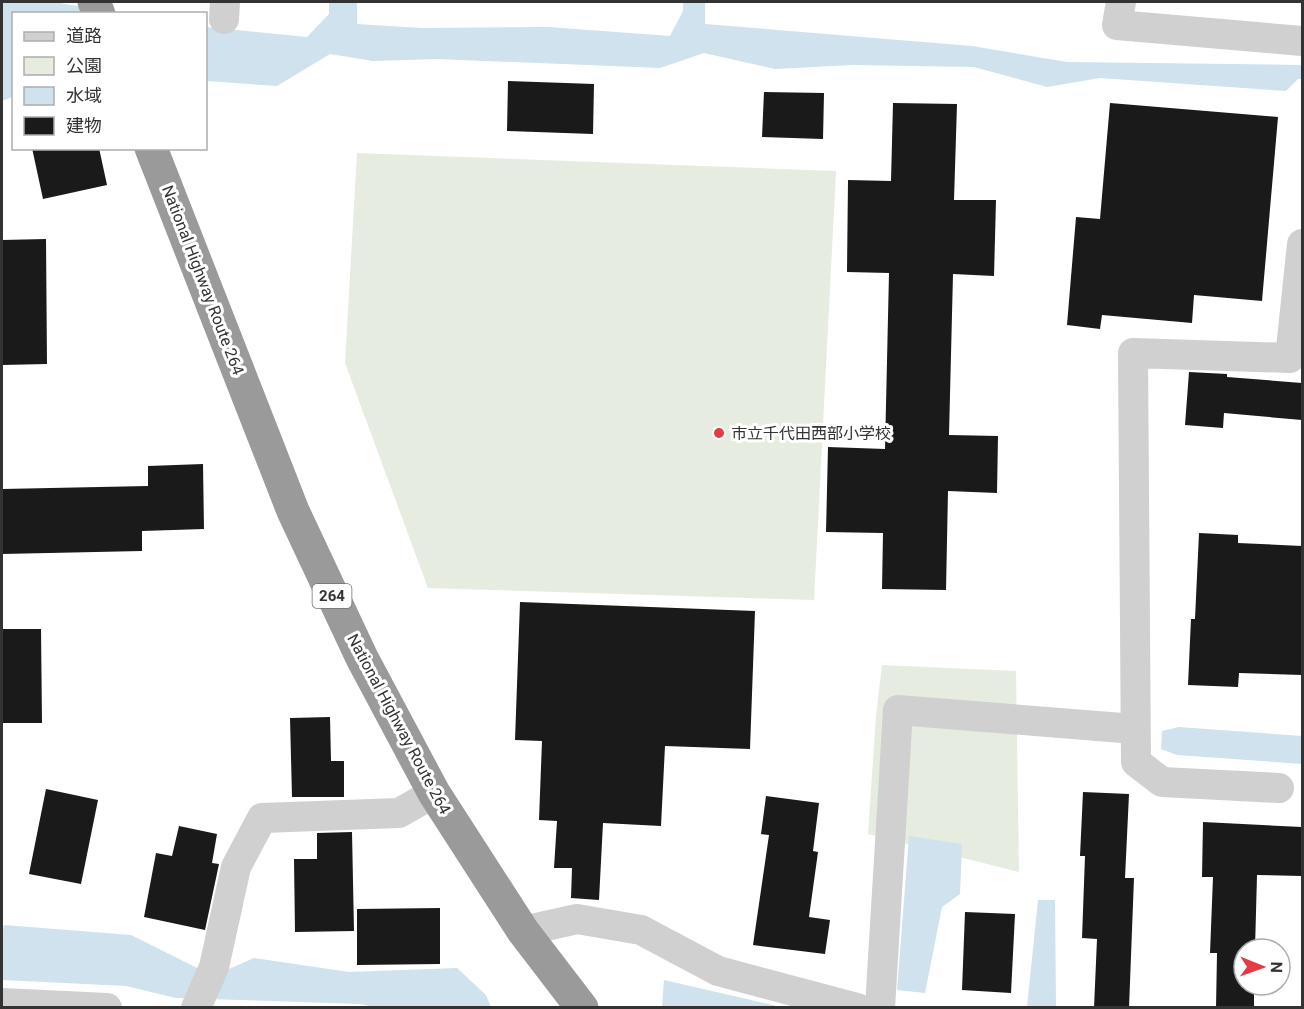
<svg xmlns="http://www.w3.org/2000/svg" width="1304" height="1009" viewBox="0 0 1304 1009" font-family="Roboto,'Noto Sans JP',sans-serif">
  <style>
    .green { fill: #e6ecdf }
    .water { fill: #cfe2ee }
    .building { fill: #1a1a1a }
    .lines { fill: none; stroke-linecap: round; stroke-linejoin: round }
    .street { stroke: #d0d0d0; stroke-width: 30 }
    .highway { stroke: #9a9a9a; stroke-width: 33 }
    .poi-dot { fill: #e63946; stroke: #fff; stroke-width: 2 }
    .labels { text-anchor: middle; dominant-baseline: central; stroke-width: 6; stroke-linejoin: round; paint-order: stroke }
    .shield { fill: #fff; stroke: #707070; stroke-width: 1.5 }
    .shield-label { font-size: 15px; font-weight: bold; fill: #333 }
    .street-label { font-size: 16px; fill: #333; stroke: #fff }
    .poi-label { font-size: 16px; fill: #333; stroke: #fff; text-anchor: start }
  </style>
  <rect width="100%" height="100%" fill="#fff"/>
  <!-- green -->
  <g class="green">
    <path d="M357 153 836 171 814 600 428 588 345 363Z"/>
    <path d="M882 665 1016 671 1019 872 868 834 876 716Z"/>
  </g>
  <!-- water -->
  <g class="water">
    <path d="M2 2H54L117 13 14 14 13 97 2 101Z"/>
    <path d="M329 2H357V24L422 28 548 27 670 36 683 11V2H705V24L972 46 1067 62 1302 65V79H1298L1286 91 1100 78 1047 87 974 67 853 65 775 69 704 53 660 68 437 59 373 61 330 54 277 86 206 81V27L307 37 329 14Z"/>
    <path d="M1179 727 1302 736V764L1177 755 1161 749 1162 731Z"/>
    <path d="M909 836 962 844 960 894 942 907 925 993 897 990Z"/>
    <path d="M1038 900H1055L1056 1007H1027Z"/>
    <path d="M4 925 131 935 213 976 254 958 349 972 457 968 486 995 491 1007 380 1008 360 1004 176 998 126 986 2 980V933Z"/>
    <path d="M664 980 781 1007H662Z"/>
  </g>
  <!-- building -->
  <g class="building">
    <path d="M508 81 594 84 593 134 507 131Z"/>
    <path d="M764 92 824 93 823 139 762 137Z"/>
    <path d="M893 103 957 104 954 200H996L994 276 953 274 949 435 998 436 997 493 948 491 946 590 882 589 883 533 826 532 828 447 885 449 889 273 847 272 848 180 891 181Z"/>
    <path d="M1110 103 1278 117 1262 301 1194 295 1192 323 1102 315 1100 329 1067 325 1076 217 1100 219Z"/>
    <path d="M32 148H99L107 185 43 199Z"/>
    <path d="M46 239 47 364 2 365V240Z"/>
    <path d="M1189 372 1227 374V377L1302 383V420L1224 413 1223 428 1185 425Z"/>
    <path d="M203 464 204 529 142 531V551L2 554V489L148 486V466Z"/>
    <path d="M1199 533 1238 535V543L1302 546V675L1239 673 1238 687 1188 685 1191 619H1195Z"/>
    <path d="M520 602 755 611 750 749 665 746 661 826 603 823 599 900 571 898 572 868H554L557 821 539 820 542 741 515 740Z"/>
    <path d="M2 629H41L42 723H2Z"/>
    <path d="M330 717 331 761H344V797H292L290 718Z"/>
    <path d="M46 789 98 800 81 884 29 874Z"/>
    <path d="M1083 792 1129 794 1125 878H1134L1129 1008H1094L1097 939 1082 938 1085 856H1080Z"/>
    <path d="M766 796 819 803 813 851 818 852 809 917 830 920 825 954 753 945 769 835 761 834Z"/>
    <path d="M1203 822 1302 827V876L1257 875 1255 949H1244V985H1254V1008H1216L1217 953H1210L1213 877H1202Z"/>
    <path d="M179 826 217 834 212 863 219 864 205 930 144 917 156 853 172 856Z"/>
    <path d="M352 832 354 931 295 932 294 859H317V833Z"/>
    <path d="M440 908V964L357 965V909Z"/>
    <path d="M965 912 1015 914 1011 993 962 990Z"/>
  </g>
  <g class="lines">
    <!-- street -->
    <g class="street">
      <path d="M1121 2 1117 25 1302 41"/>
      <path d="M224 19 225 2"/>
      <path d="M1279 788 1162 782 1136 762 1133 353 1290 358 1302 244"/>
      <path d="M523 931 577 919 641 930 718 971 857 1008"/>
      <path d="M2 1003 107 1008"/>
      <path d="M196 1008 214 967 236 867 262 818 399 813 434 793"/>
      <path d="M880 1008 898 710 1135 729"/>
    </g>
    <!-- highway -->
    <g class="highway">
      <path d="M94 2 99 14"/>
      <path d="M151 148 293 511 362 658 434 793 523 931 582 1008"/>
    </g>
  </g>
  <!-- markers -->
  <circle class="poi-dot" cx="719" cy="433" r="6"/>
  <g class="labels">
    <!-- shield labels -->
    <rect class="shield" x="312.5" y="584" width="39" height="24" rx="4.5"/>
    <g class="shield-label">
      <text x="332" y="596">264</text>
    </g>
    <!-- street labels -->
    <g class="street-label">
      <text transform="translate(203 280) rotate(69)">National Highway Route 264</text>
      <text transform="translate(399 724) rotate(62)">National Highway Route 264</text>
    </g>
    <!-- poi labels -->
    <g class="poi-label">
      <text x="731" y="433">市立千代田西部小学校</text>
    </g>
  </g>
  <!-- border -->
  <rect width="1304" height="1009" fill="none" stroke="#333333" stroke-width="6"/>
  <!-- legend -->
  <rect x="12" y="12" width="195" height="138" fill="#ffffff" stroke="#adadad" stroke-width="1.5"/>
  <rect x="24" y="32" width="30" height="9" fill="#d0d0d0" stroke="#adadad" stroke-width="1.5"/>
  <text x="66" y="42" font-size="18" fill="#333333">道路</text>
  <rect x="24" y="57" width="30" height="18" fill="#e6ecdf" stroke="#adadad" stroke-width="1.5"/>
  <text x="66" y="72" font-size="18" fill="#333333">公園</text>
  <rect x="24" y="87" width="30" height="18" fill="#cfe2ee" stroke="#adadad" stroke-width="1.5"/>
  <text x="66" y="102" font-size="18" fill="#333333">水域</text>
  <rect x="24" y="117" width="30" height="18" fill="#1a1a1a" stroke="#adadad" stroke-width="1.5"/>
  <text x="66" y="132" font-size="18" fill="#333333">建物</text>
  <!-- north arrow -->
  <g transform="translate(1262 967) rotate(91)"><circle r="28" fill="#ffffff" stroke="#adadad" stroke-width="1.5"/>
  <path d="M0-4.5L10 22L0 15L-10 22Z" fill="#e63946"/>
  <text y="-9" font-size="16" font-weight="bold" text-anchor="middle" fill="#333333">N</text>
  </g>
</svg>
